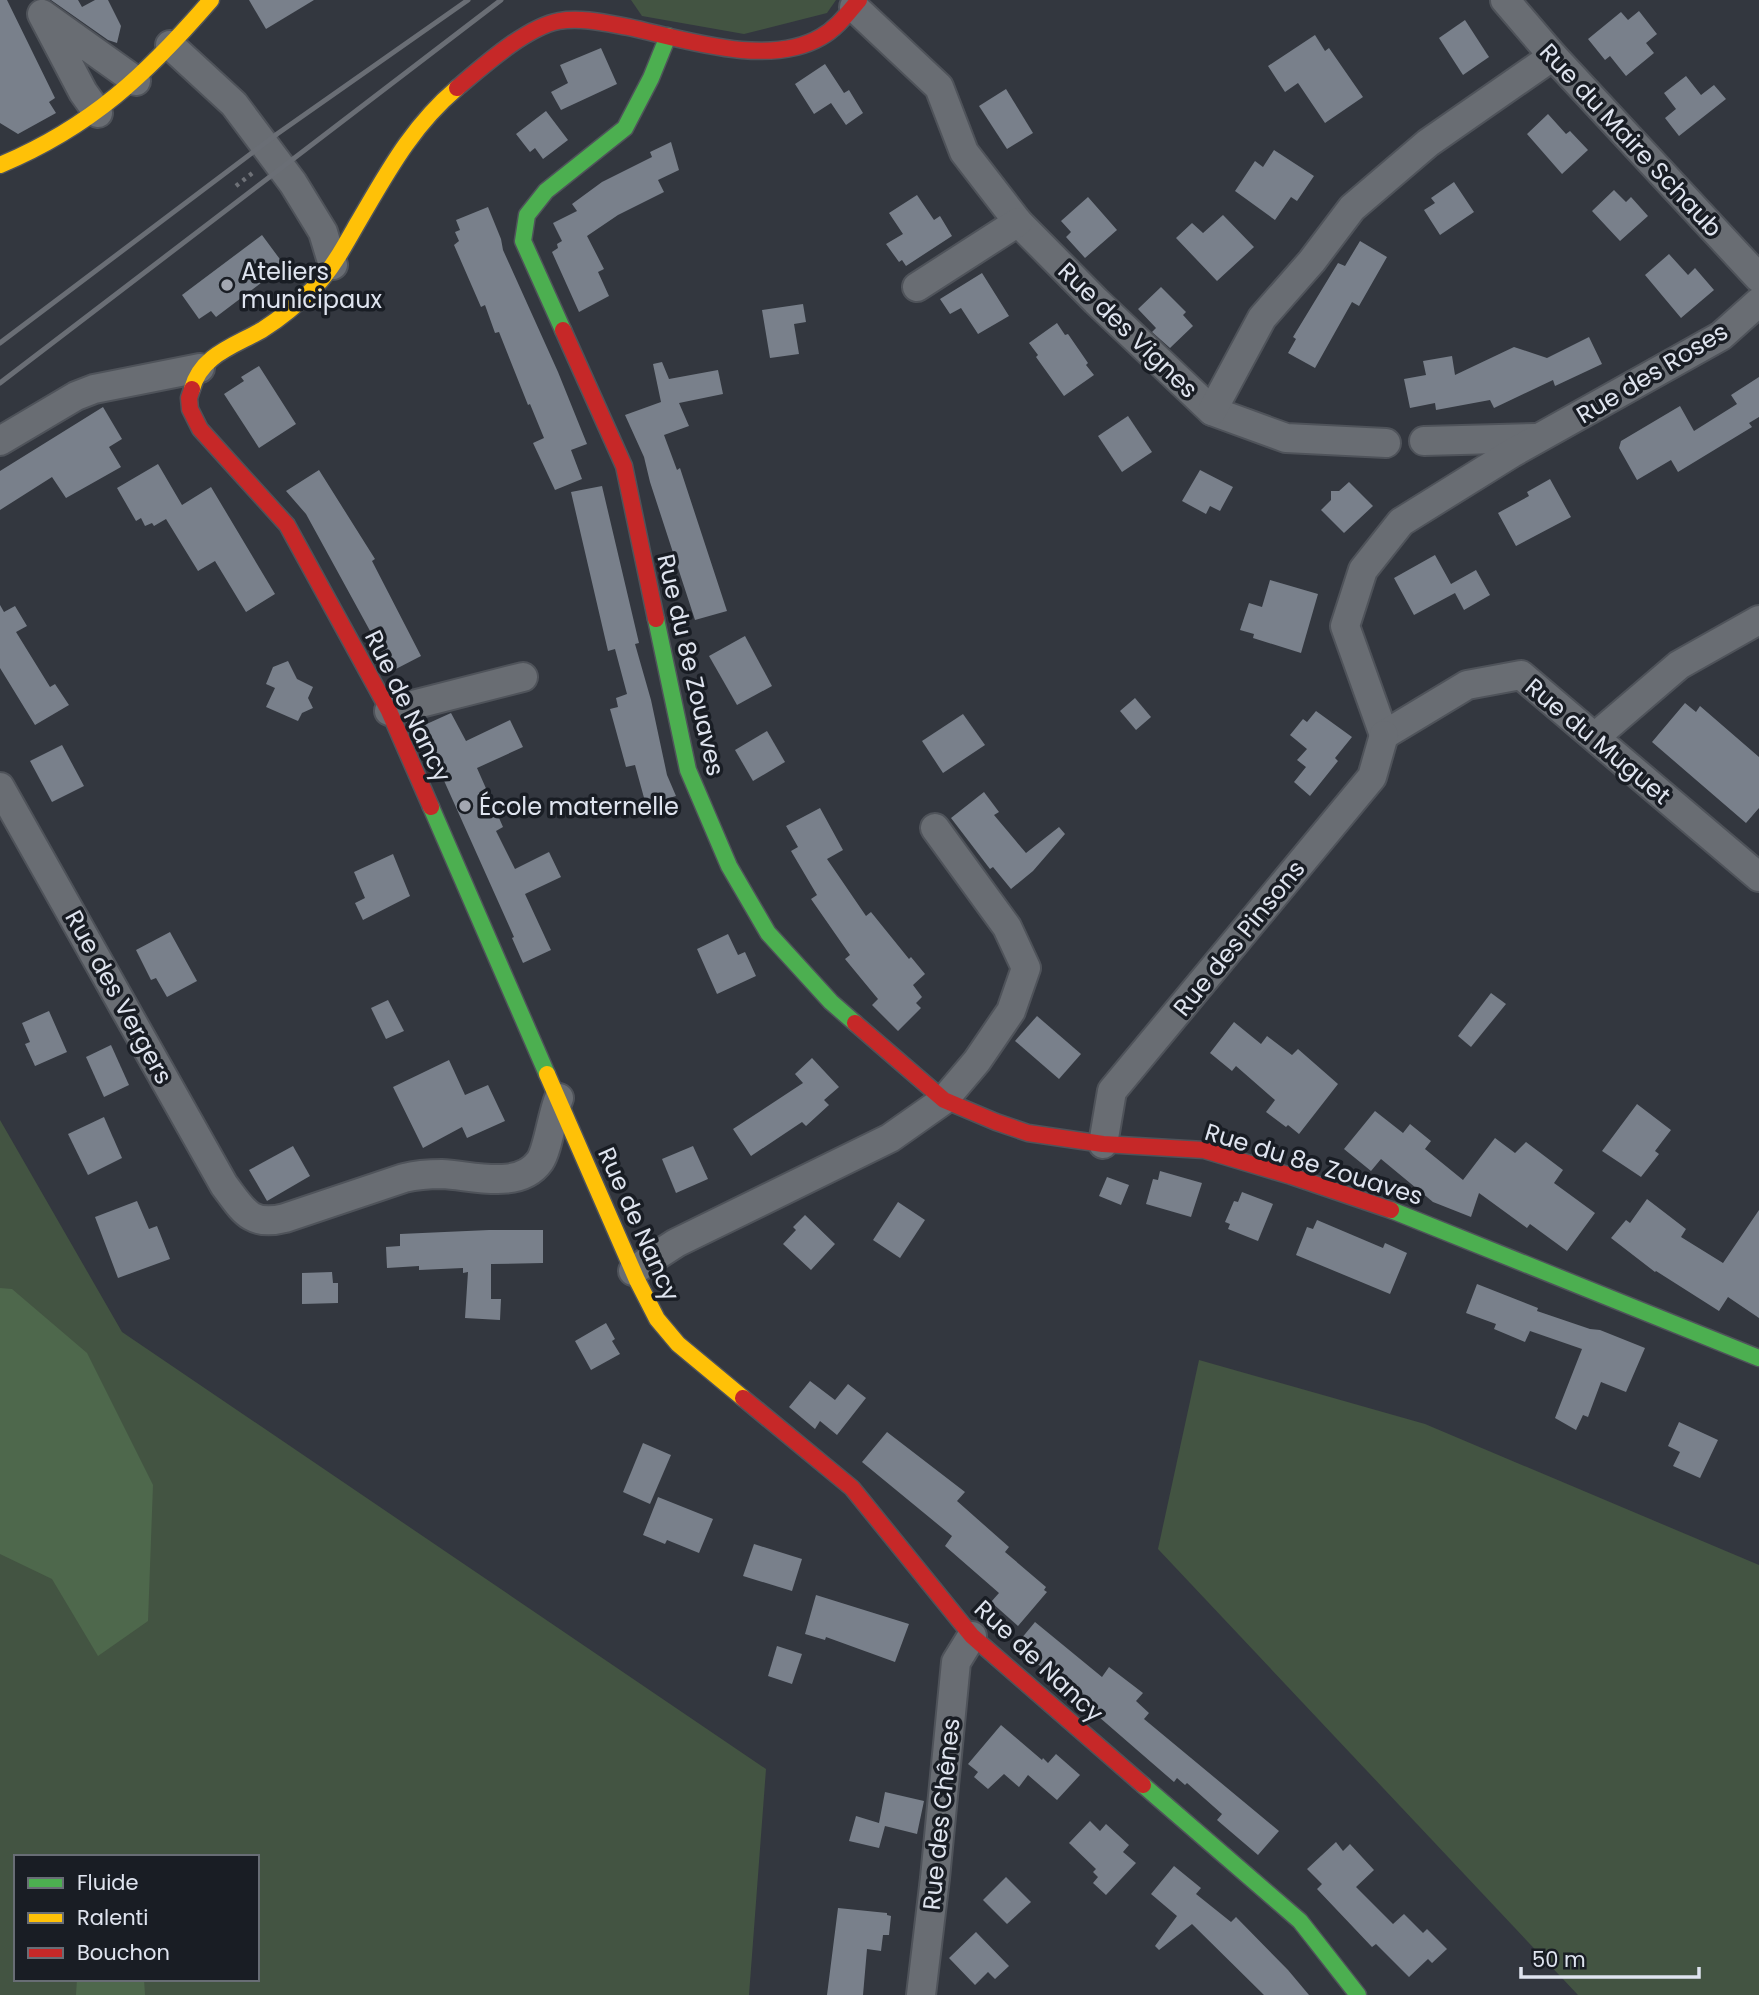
<svg xmlns="http://www.w3.org/2000/svg" width="1759" height="1995" viewBox="0 0 1759 1995" font-family="Poppins,sans-serif">
  <style>
    .green { fill: #435442; fill-rule: evenodd }
    .forest { fill: #4e684c }
    .building { fill: #79808b }
    .lines { fill: none; stroke-linecap: round; stroke-linejoin: round }
    .street-casing { stroke: #4f535a; stroke-width: 32 }
    .fast-casing { stroke: #4f535a; stroke-width: 19 }
    .slow-casing { stroke: #4f535a; stroke-width: 19 }
    .jam-casing { stroke: #4f535a; stroke-width: 19 }
    .path { stroke: #6e7177; stroke-width: 4.5; stroke-dasharray: 3.5 5; stroke-linecap: butt }
    .street { stroke: #696d73; stroke-width: 28 }
    .fast { stroke: #4caf50; stroke-width: 16 }
    .slow { stroke: #ffc107; stroke-width: 16 }
    .jam { stroke: #c62828; stroke-width: 16 }
    .rail { stroke: #6a6e75; stroke-width: 5 }
    .poi-dot { fill: #a3a7b1; stroke: #191d24; stroke-width: 2.5 }
    .labels { text-anchor: middle; dominant-baseline: central; stroke-width: 7; stroke-linejoin: round; paint-order: stroke }
    .street-label { font-size: 24px; fill: #dfe4ef; stroke: #191d24 }
    .poi-label { font-size: 24px; fill: #dfe4ef; stroke: #191d24; text-anchor: start }
  </style>
  <rect width="100%" height="100%" fill="#33373f"/>
  <!-- green -->
  <g class="green">
    <path d="M631 0H836L827 13 744 34 642 16Z"/>
    <path d="M0 1120 122 1332 766 1769 749 1995H0ZM16 1857H257V1979H16Z"/>
    <path d="M1199 1360 1425 1424 1759 1565V1995H1578L1158 1549Z"/>
  </g>
  <!-- forest -->
  <g class="forest">
    <path d="M0 1288 12 1289 87 1353 153 1485 148 1621 98 1656 52 1579 0 1554Z"/>
    <path d="M77 1979H144L145 1995H76Z"/>
  </g>
  <!-- building -->
  <g class="building">
    <path d="M0 0H7L55 98 49 102 56 113 18 134 0 123Z"/>
    <path d="M51 0H78L82 7 95 0H108L121 26 117 43 108 40Z"/>
    <path d="M249 0H314L266 29Z"/>
    <path d="M1639 11 1657 34 1646 43 1654 53 1626 76 1610 56 1605 60 1588 39 1621 12 1628 20Z"/>
    <path d="M1465 20 1489 57 1463 75 1439 38Z"/>
    <path d="M1315 35 1325 51 1329 48 1363 97 1325 123 1298 83 1285 92 1268 66Z"/>
    <path d="M601 48 617 84 561 110 551 92 568 83 560 65Z"/>
    <path d="M825 64 844 93 849 90 863 113 846 125 831 103 814 114 795 84Z"/>
    <path d="M1686 76 1701 95 1714 85 1726 99 1679 136 1665 118 1676 109 1664 93Z"/>
    <path d="M1006 89 1033 133 1007 149 979 106Z"/>
    <path d="M546 111 568 140 543 159 535 148 530 152 516 134Z"/>
    <path d="M1548 114 1566 134 1570 131 1588 150 1562 174 1527 134Z"/>
    <path d="M671 142 679 170 658 180 664 192 618 215 587 236 604 269 598 272 609 296 579 312 552 252 558 248 557 244 562 241 553 223 577 211 572 204 602 182 652 157 650 152Z"/>
    <path d="M1274 150 1314 176 1297 201 1291 197 1275 220 1235 191 1255 161 1263 167Z"/>
    <path d="M1454 182 1474 212 1440 235 1424 210 1435 203 1431 198Z"/>
    <path d="M1614 190 1626 202 1631 197 1648 216 1620 241 1592 211Z"/>
    <path d="M917 195 934 220 940 216 952 236 906 266 902 260 899 262 886 244 903 234 889 213Z"/>
    <path d="M1088 197 1117 230 1085 258 1066 237 1071 232 1061 221Z"/>
    <path d="M488 207 501 239 503 250 558 372 587 444 571 450 582 479 555 490 533 443 544 438 530 404 528 405 499 332 495 333 485 305 481 307 454 245 459 241 455 232 460 230 456 220Z"/>
    <path d="M1223 215 1254 247 1217 281 1176 238 1192 223 1203 233Z"/>
    <path d="M262 235 282 262 270 270 273 274 216 317 211 311 199 319 182 295Z"/>
    <path d="M1360 241 1387 257 1359 306 1352 302 1315 368 1288 353 1296 339 1293 337 1338 263 1345 266Z"/>
    <path d="M1669 254 1688 275 1695 268 1714 290 1681 318 1645 275Z"/>
    <path d="M982 273 1009 316 978 334 961 308 950 314 940 299Z"/>
    <path d="M1161 287 1186 312 1183 315 1193 326 1170 348 1152 332 1156 328 1138 309Z"/>
    <path d="M803 304 806 322 794 324 799 354 770 358 762 310Z"/>
    <path d="M1057 323 1065 335 1068 334 1088 363 1086 365 1094 375 1064 396 1036 357 1038 355 1029 343Z"/>
    <path d="M1589 337 1602 364 1555 386 1553 380 1494 408 1490 400 1436 410 1435 403 1410 408 1404 379 1426 375 1423 361 1452 356 1455 375 1514 347 1547 358Z"/>
    <path d="M662 362 669 379 718 370 723 394 679 403 689 426 664 435 677 470 680 468 727 611 695 620 650 482 644 457 625 415 661 402 653 364Z"/>
    <path d="M259 366 296 424 259 448 224 394 244 381 241 377Z"/>
    <path d="M1759 377V417L1749 423 1752 427 1678 472 1671 460 1637 480 1619 448 1621 441 1680 406 1694 431 1737 404 1731 395Z"/>
    <path d="M103 407 122 439 109 447 121 467 66 498 52 477 0 510V471Z"/>
    <path d="M1128 416 1152 452 1122 472 1098 436Z"/>
    <path d="M158 464 182 505 211 487 275 594 246 612 215 561 198 571 166 519 154 526 152 523 145 526 141 518 136 521 117 488Z"/>
    <path d="M319 470 375 559 372 561 421 656 392 671 306 514 286 491Z"/>
    <path d="M1200 470 1233 487 1220 511 1210 506 1206 514 1182 501Z"/>
    <path d="M1550 479 1571 517 1516 546 1498 513 1529 496 1527 492Z"/>
    <path d="M1349 482 1373 506 1344 533 1321 510 1331 500V491H1339Z"/>
    <path d="M602 486 639 643 635 644 651 700 667 775 676 796 646 805 635 765 626 767 610 709 618 707 616 698 627 694 615 649 608 651 571 492Z"/>
    <path d="M1435 555 1451 584 1476 570 1490 595 1464 610 1455 593 1414 615 1394 578Z"/>
    <path d="M1270 580 1318 594 1301 653 1253 638 1254 634 1240 630 1249 603 1262 607Z"/>
    <path d="M0 605 4 612 15 606 27 626 16 632 50 687 55 684 69 705 35 725 0 668Z"/>
    <path d="M745 636 772 686 737 705 709 656Z"/>
    <path d="M288 661 297 679 313 687 308 698 313 708 302 713 298 721 266 707 275 688 266 684 273 667Z"/>
    <path d="M1135 698 1151 717 1136 730 1120 711Z"/>
    <path d="M1685 703 1696 712 1700 706 1759 757V808L1746 823 1652 742Z"/>
    <path d="M1316 711 1352 737 1335 758 1338 761 1310 796 1294 782 1306 767 1297 760 1307 749 1290 735 1303 719 1307 722Z"/>
    <path d="M451 713 466 741 510 720 523 747 477 768 503 827 496 831 515 869 549 852 561 877 525 894 551 950 523 963 512 938 514 937 420 727Z"/>
    <path d="M963 714 985 745 943 773 922 741Z"/>
    <path d="M767 731 785 762 753 781 735 750Z"/>
    <path d="M62 745 84 786 52 802 30 761Z"/>
    <path d="M984 792 999 812 994 815 1026 853 1059 827 1065 834 1033 871 1011 889 993 867 990 869 951 818Z"/>
    <path d="M820 808 843 850 827 859 866 916 871 912 909 959 911 957 925 974 913 985 922 997 916 1003 921 1008 898 1031 872 1005 878 999 845 959 850 955 811 899 817 895 791 851 798 847 786 826Z"/>
    <path d="M393 854 410 896 363 920 355 903 365 898 354 872Z"/>
    <path d="M170 932 197 981 167 997 156 978 151 980 136 950Z"/>
    <path d="M728 934 738 955 745 952 756 976 717 994 697 949Z"/>
    <path d="M1491 993 1506 1004 1471 1047 1458 1036Z"/>
    <path d="M388 1000 404 1031 386 1039 371 1008Z"/>
    <path d="M49 1011 67 1052 35 1066 25 1044 30 1042 22 1023Z"/>
    <path d="M1037 1016 1081 1054 1059 1079 1015 1041Z"/>
    <path d="M1234 1022 1261 1044 1267 1036 1292 1055 1298 1049 1338 1084 1299 1134 1288 1125 1286 1127 1266 1112 1275 1100 1236 1066 1232 1071 1210 1053Z"/>
    <path d="M111 1045 129 1085 104 1097 86 1057Z"/>
    <path d="M812 1058 839 1087 824 1100 829 1105 806 1126 802 1122 751 1156 733 1129 803 1083 795 1074Z"/>
    <path d="M449 1060 465 1095 488 1085 505 1121 467 1138 462 1127 423 1148 393 1087Z"/>
    <path d="M1637 1104 1671 1130 1655 1151 1659 1154 1641 1177 1602 1151Z"/>
    <path d="M1375 1111 1403 1133 1410 1124 1431 1141 1425 1149 1463 1180 1495 1138 1515 1153 1526 1142 1563 1170 1554 1183 1595 1213 1567 1251 1530 1224 1527 1228 1479 1193 1471 1217 1433 1202 1381 1159 1371 1171 1344 1149Z"/>
    <path d="M104 1117 122 1158 88 1175 68 1134Z"/>
    <path d="M293 1146 310 1176 267 1201 249 1170Z"/>
    <path d="M693 1146 708 1179 676 1193 662 1159Z"/>
    <path d="M1160 1171 1202 1183 1191 1217 1146 1204 1153 1179 1158 1180Z"/>
    <path d="M1107 1177 1129 1185 1121 1205 1099 1196Z"/>
    <path d="M1242 1192 1273 1204 1258 1241 1228 1229 1230 1224 1225 1222 1234 1201 1238 1202Z"/>
    <path d="M1647 1199 1686 1229 1681 1237 1723 1263 1759 1210V1318L1728 1297 1719 1311 1656 1271 1655 1272 1611 1238 1626 1220 1630 1223Z"/>
    <path d="M137 1201 149 1229 157 1226 170 1259 118 1278 95 1217Z"/>
    <path d="M898 1202 925 1220 900 1258 873 1240Z"/>
    <path d="M805 1215 835 1244 811 1270 783 1244 796 1230 793 1227Z"/>
    <path d="M1317 1220 1383 1248 1385 1243 1407 1253 1390 1294 1296 1255 1307 1227 1313 1229Z"/>
    <path d="M489 1230H543V1263L491 1264V1299H501L500 1320 465 1318 468 1272 463 1273V1268L419 1270V1266L387 1268 386 1247 400 1246V1234Z"/>
    <path d="M332 1272 333 1283H338V1303L302 1304V1273Z"/>
    <path d="M1477 1284 1538 1308 1537 1311 1590 1329 1600 1330 1645 1348 1626 1392 1601 1382 1588 1417 1583 1415 1576 1430 1555 1418 1582 1349 1530 1331 1525 1342 1494 1329 1496 1324 1466 1313Z"/>
    <path d="M606 1323 615 1339 612 1341 620 1354 591 1370 575 1341Z"/>
    <path d="M810 1381 835 1400 848 1384 866 1398 837 1435 820 1421 815 1429 789 1407Z"/>
    <path d="M1679 1422 1718 1440 1700 1478 1673 1466 1680 1452 1668 1446Z"/>
    <path d="M887 1432 965 1492 957 1501 1009 1547 1005 1552 1046 1587 1044 1590 1047 1592 1018 1626 991 1602 999 1593 945 1546 952 1536 862 1462Z"/>
    <path d="M643 1443 671 1455 650 1504 623 1492Z"/>
    <path d="M658 1497 713 1519 699 1553 667 1540 665 1544 643 1535Z"/>
    <path d="M754 1544 802 1559 792 1591 743 1576Z"/>
    <path d="M816 1595 909 1624 895 1662 826 1637 825 1640 805 1634Z"/>
    <path d="M1035 1622 1102 1677 1109 1667 1143 1693 1136 1701 1149 1713 1144 1719 1279 1831 1258 1855 1217 1820 1222 1814 1187 1783 1185 1785 1177 1778 1174 1782 1016 1645Z"/>
    <path d="M777 1646 802 1654 792 1684 768 1676Z"/>
    <path d="M1001 1725 1042 1760 1043 1758 1048 1763 1056 1754 1080 1775 1057 1800 1028 1775 1019 1787 1004 1774 988 1789 974 1777 978 1772 968 1764Z"/>
    <path d="M885 1792 924 1801 917 1834 885 1826 879 1848 849 1841 856 1816 879 1823Z"/>
    <path d="M1090 1821 1100 1831 1106 1824 1129 1845 1123 1852 1136 1863 1106 1895 1093 1883 1098 1877 1093 1872 1096 1869 1069 1843Z"/>
    <path d="M1336 1842 1343 1851 1350 1844 1374 1870 1356 1887 1393 1924 1404 1914 1423 1933 1427 1929 1447 1949 1432 1963 1428 1959 1409 1977 1376 1944 1372 1947 1317 1889 1322 1884 1307 1869Z"/>
    <path d="M1174 1866 1201 1888 1196 1894 1231 1922 1236 1917 1288 1970 1309 1995H1264L1192 1924 1159 1950 1155 1946 1177 1916 1151 1894Z"/>
    <path d="M1006 1877 1031 1902 1007 1924 983 1900Z"/>
    <path d="M838 1908 887 1913V1915L891 1916 889 1935H883L881 1951 867 1949 863 1995H827Z"/>
    <path d="M976 1932 1009 1966 995 1979 988 1972 975 1985 949 1958Z"/>
  </g>
  <g class="lines">
    <!-- street casing -->
    <g class="street-casing">
      <g id="street">
        <path d="M1505 0 1553 56 1759 278"/>
        <path d="M854 7 939 87 964 152 1018 222 1096 301 1212 411 1286 438 1386 443"/>
        <path d="M170 45 234 104 293 183 323 232 333 265"/>
        <path d="M98 113 83 92 42 14 136 81"/>
        <path d="M917 287 1018 222"/>
        <path d="M1212 411 1262 318 1312 261 1352 208 1428 143 1553 56"/>
        <path d="M0 441 76 396 94 389 200 368"/>
        <path d="M1424 441 1536 438"/>
        <path d="M389 711 523 677"/>
        <path d="M1384 735 1345 626 1363 570 1401 522 1512 453 1721 336 1759 302"/>
        <path d="M1384 735 1467 685 1521 675 1759 877"/>
        <path d="M1595 737 1679 665 1759 620"/>
        <path d="M0 787 224 1185C243 1210 250 1227 285 1218L404 1178C416 1175 429 1174 442 1174 471 1175 519 1191 540 1161 548 1149 552 1115 559 1098"/>
        <path d="M1103 1144 1112 1091 1372 777 1384 735"/>
        <path d="M633 1271 676 1243 890 1138 944 1100 977 1061 1011 1011 1026 968 1007 927 935 828"/>
        <path d="M921 1995 935 1878 956 1662 972 1636"/>
      </g>
    </g>
    <!-- fast casing -->
    <g class="fast-casing">
      <g id="fast">
        <path d="M563 330 523 241 527 215 546 191 625 128 651 78 668 36"/>
        <path d="M656 619 688 770 729 866 768 933 831 1002 855 1023"/>
        <path d="M431 807 547 1074"/>
        <path d="M1391 1210 1759 1358"/>
        <path d="M1143 1785 1300 1921 1358 1995"/>
      </g>
    </g>
    <!-- slow casing -->
    <g class="slow-casing">
      <g id="slow">
        <path d="M0 165C91 127 147 74 211 0"/>
        <path d="M192 389C201 355 234 346 262 330 281 318 300 302 316 286 332 269 345 245 357 224 387 173 411 127 457 88"/>
        <path d="M547 1074 637 1280 657 1319 678 1344 743 1398"/>
      </g>
    </g>
    <!-- jam casing -->
    <g class="jam-casing">
      <g id="jam">
        <path d="M457 88C482 67 526 27 559 21 581 17 606 23 628 27 683 39 768 68 821 37 837 28 847 14 859 0"/>
        <path d="M563 330 624 466 656 619"/>
        <path d="M192 389 189 398 190 409 200 429 287 525 389 711 431 807"/>
        <path d="M855 1023 944 1100 996 1122 1028 1133 1103 1144 1204 1150 1291 1176 1391 1210"/>
        <path d="M743 1398 852 1488 972 1636 1143 1785"/>
      </g>
    </g>
    <!-- path -->
    <path class="path" d="M236 186 255 171"/>
    <!-- street -->
    <use href="#street" class="street"/>
    <!-- fast -->
    <use href="#fast" class="fast"/>
    <!-- slow -->
    <use href="#slow" class="slow"/>
    <!-- jam -->
    <use href="#jam" class="jam"/>
    <!-- rail -->
    <g class="rail">
      <path d="M0 343 277 134 468 0"/>
      <path d="M0 383 501 0"/>
    </g>
  </g>
  <!-- markers -->
  <g class="poi-dot">
    <circle cx="227" cy="285" r="7"/>
    <circle cx="465" cy="806" r="7"/>
  </g>
  <g class="labels">
    <!-- street labels -->
    <g class="street-label">
      <text transform="translate(1631 140) rotate(47)">Rue du Maire Schaub</text>
      <text transform="translate(1128 330) rotate(44)">Rue des Vignes</text>
      <text transform="translate(1652 373) rotate(-31)">Rue des Roses</text>
      <text transform="translate(691 665) rotate(77)">Rue du 8e Zouaves</text>
      <text transform="translate(408 706) rotate(64)">Rue de Nancy</text>
      <text transform="translate(1598 741) rotate(40)">Rue du Muguet</text>
      <text transform="translate(1239 938) rotate(-51)">Rue des Pinsons</text>
      <text transform="translate(119 997) rotate(61)">Rue des Vergers</text>
      <text transform="translate(1314 1164) rotate(17)">Rue du 8e Zouaves</text>
      <text transform="translate(639 1224) rotate(66)">Rue de Nancy</text>
      <text transform="translate(1039 1661) rotate(43)">Rue de Nancy</text>
      <text transform="translate(941 1814) rotate(-84)">Rue des Chênes</text>
    </g>
    <!-- poi labels -->
    <g class="poi-label">
      <text x="241" y="271">Ateliers<tspan x="241" dy="28">municipaux</tspan></text>
      <text x="479" y="806">École maternelle</text>
    </g>
  </g>
  <!-- legend -->
  <rect x="14" y="1855" width="245" height="126" fill="#191d24" stroke="#686d75" stroke-width="2"/>
  <rect x="28" y="1878" width="35" height="10" fill="#4caf50" stroke="#686d75" stroke-width="2"/>
  <text x="77" y="1890" font-size="21" fill="#dfe4ef">Fluide</text>
  <rect x="28" y="1913" width="35" height="10" fill="#ffc107" stroke="#686d75" stroke-width="2"/>
  <text x="77" y="1925" font-size="21" fill="#dfe4ef">Ralenti</text>
  <rect x="28" y="1948" width="35" height="10" fill="#c62828" stroke="#686d75" stroke-width="2"/>
  <text x="77" y="1960" font-size="21" fill="#dfe4ef">Bouchon</text>
  <!-- scale -->
  <path d="M1521 1967v10h178v-10" fill="none" stroke="#dfe4ef" stroke-width="3.5"/>
  <text x="1532" y="1967" font-size="21" fill="#dfe4ef" stroke="#191d24" stroke-width="5" paint-order="stroke">50 m</text>
</svg>
